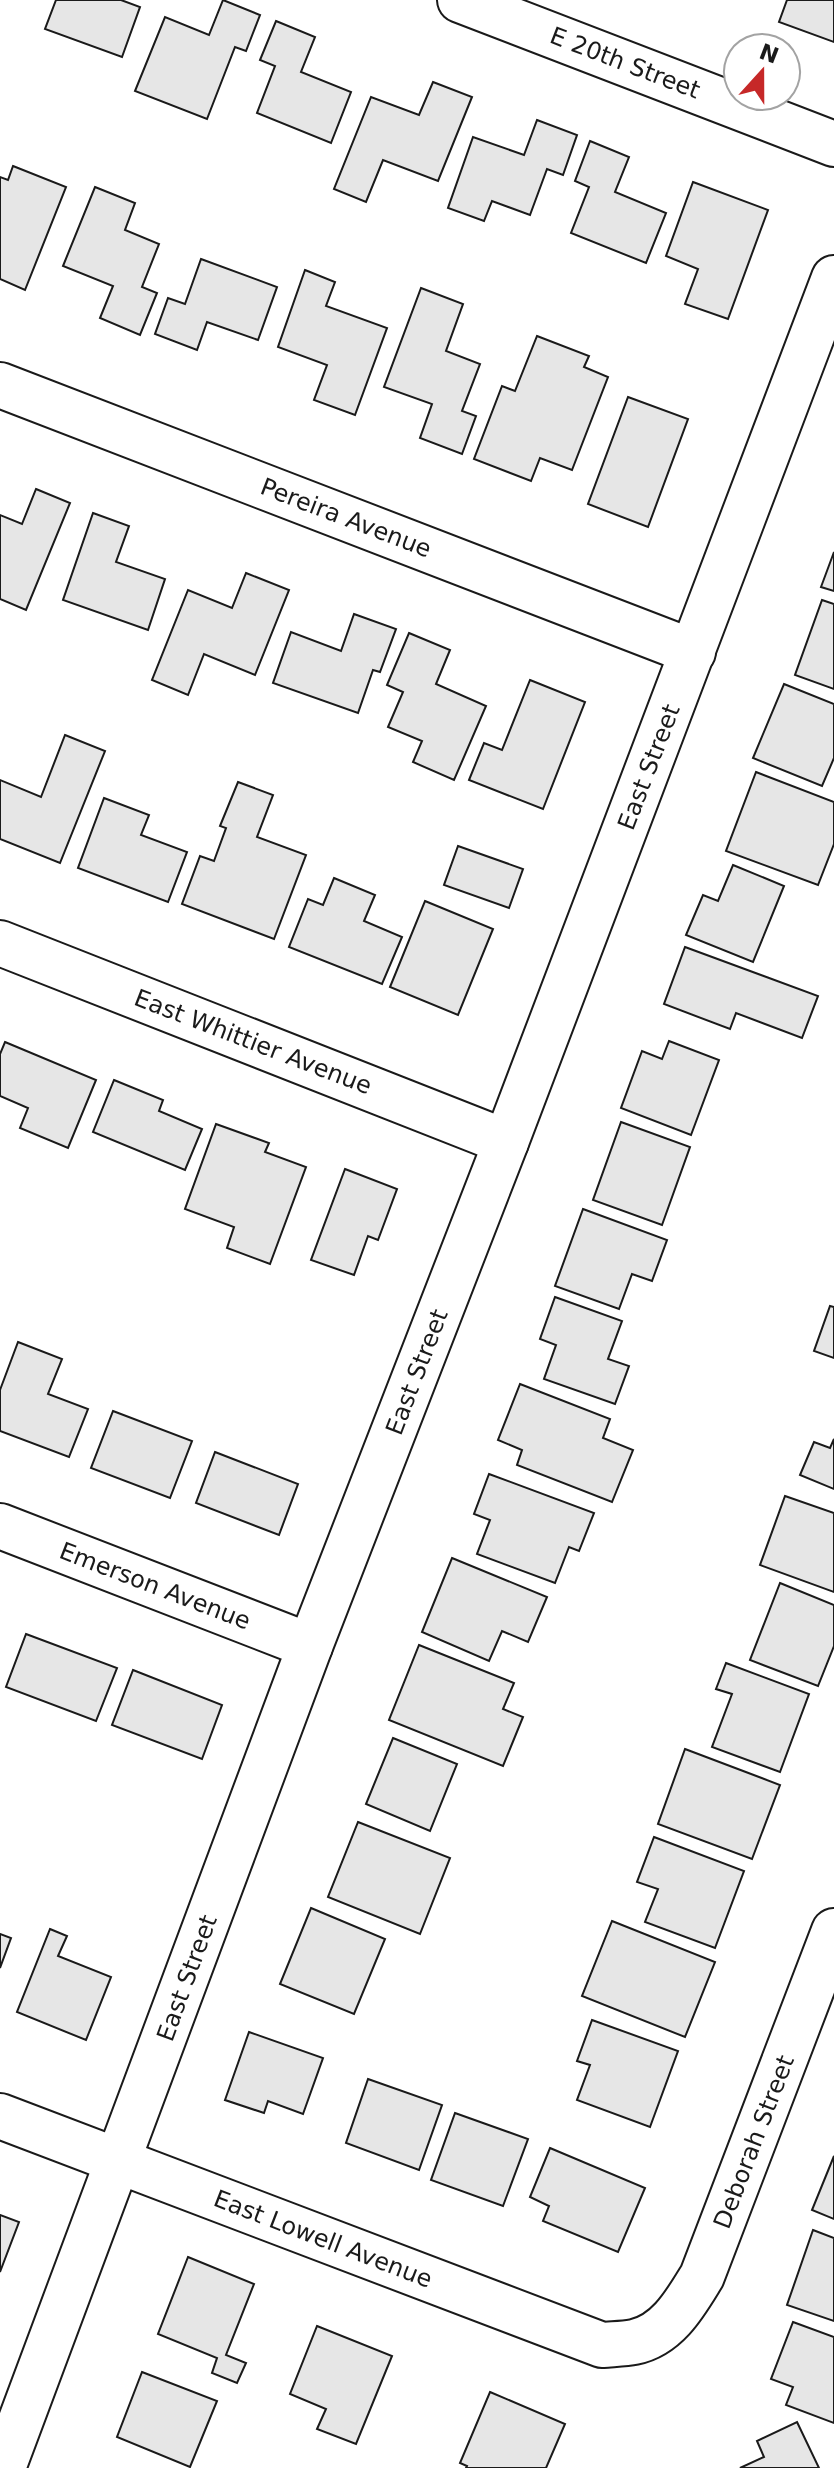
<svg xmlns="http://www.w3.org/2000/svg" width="834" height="2468" viewBox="0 0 834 2468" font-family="'DejaVu Sans',sans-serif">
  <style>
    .building { fill: #e6e6e6; stroke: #1a1a1a; stroke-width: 2 }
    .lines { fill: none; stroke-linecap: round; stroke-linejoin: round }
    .minor-casing { stroke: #1a1a1a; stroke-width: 48 }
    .minor { stroke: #fff; stroke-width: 44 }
    .labels { text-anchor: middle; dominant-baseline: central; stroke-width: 6; stroke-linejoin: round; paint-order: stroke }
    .street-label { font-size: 24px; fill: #1a1a1a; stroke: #fff }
  </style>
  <rect width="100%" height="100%" fill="#fff"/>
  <!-- building -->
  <g class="building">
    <path d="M56 0H121L140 7 122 57 45 29Z"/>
    <path d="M223 0 260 15 246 51 235 47 207 119 135 91 165 17 209 35Z"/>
    <path d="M787 0H834V42L779 22Z"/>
    <path d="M276 21 315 37 301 72 351 92 331 143 257 113 275 66 260 60Z"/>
    <path d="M433 82 472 97 438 181 383 160 366 202 334 189 371 97 419 115Z"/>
    <path d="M537 120 577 135 563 175 547 169 530 215 492 201 484 221 448 208 473 137 524 155Z"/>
    <path d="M590 141 629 157 615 192 666 213 646 263 571 233 589 187 575 181Z"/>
    <path d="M13 166 66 187 25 290 0 279V177L8 180Z"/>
    <path d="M693 182 768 210 728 319 685 304 698 269 666 256Z"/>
    <path d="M95 187 135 203 125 230 159 244 142 287 157 293 140 335 100 318 113 286 63 266Z"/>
    <path d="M201 259 277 287 258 340 207 322 197 350 155 334 168 298 185 304Z"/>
    <path d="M305 270 335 282 326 306 387 328 355 415 314 400 327 365 278 347Z"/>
    <path d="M421 288 463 304 446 351 480 364 462 411 476 416 462 454 420 438 432 404 384 387Z"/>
    <path d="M537 336 589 356 584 367 608 377 572 470 540 458 531 481 474 459 502 386 515 391Z"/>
    <path d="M628 397 688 419 648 527 588 504Z"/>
    <path d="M36 489 70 503 26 610 0 599V515L22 524Z"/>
    <path d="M93 513 129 526 116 562 165 579 148 630 63 600Z"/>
    <path d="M834 552V591L821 587Z"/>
    <path d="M246 573 289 590 255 675 204 654 188 695 152 680 188 590 232 608Z"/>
    <path d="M822 600 834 604V689L795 675Z"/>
    <path d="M354 614 396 629 380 672 373 670 358 713 273 683 291 632 341 651Z"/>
    <path d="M409 633 450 650 436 684 486 706 454 780 413 762 422 741 388 727 403 692 387 685Z"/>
    <path d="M530 680 585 702 543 809 469 780 484 743 502 750Z"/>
    <path d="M784 684 834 704V758L822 786 753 758Z"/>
    <path d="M65 735 105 751 60 863 0 839V780L41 797Z"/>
    <path d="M756 772 834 802V844L818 885 726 851Z"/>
    <path d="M238 782 273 795 257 837 306 855 274 939 182 904 200 856 214 861 226 828 220 826Z"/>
    <path d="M104 798 149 815 141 835 187 852 168 902 78 868Z"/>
    <path d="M458 846 523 869 509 908 444 885Z"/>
    <path d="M733 865 784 886 753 962 686 935 703 895 718 901Z"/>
    <path d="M334 878 375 895 364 921 402 937 382 984 289 947 308 899 323 905Z"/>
    <path d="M425 901 493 929 458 1015 390 987Z"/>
    <path d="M685 947 818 996 802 1038 736 1013 730 1029 664 1004Z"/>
    <path d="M669 1041 719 1060 691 1135 621 1108 642 1051 662 1059Z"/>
    <path d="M5 1042 96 1080 68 1148 20 1128 28 1108 0 1096V1054Z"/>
    <path d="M114 1080 163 1100 159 1111 202 1129 185 1170 93 1132Z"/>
    <path d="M621 1122 690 1147 662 1225 593 1200Z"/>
    <path d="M216 1124 269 1143 265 1152 306 1167 270 1264 227 1248 234 1227 185 1209Z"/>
    <path d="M345 1169 397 1189 378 1240 368 1236 354 1275 311 1260Z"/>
    <path d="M583 1209 667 1240 652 1281 632 1274 619 1309 555 1286Z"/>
    <path d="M555 1297 622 1321 608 1359 629 1366 615 1404 544 1379 556 1345 540 1339Z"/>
    <path d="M830 1306 834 1307V1358L814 1351Z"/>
    <path d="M18 1342 62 1359 48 1394 88 1409 69 1457 0 1431V1390Z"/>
    <path d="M520 1384 610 1419 603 1438 633 1450 612 1502 517 1465 522 1450 498 1440Z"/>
    <path d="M113 1411 192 1441 170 1498 91 1468Z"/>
    <path d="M834 1439V1489L800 1475 814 1442 830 1448Z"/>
    <path d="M215 1452 298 1484 279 1535 196 1503Z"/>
    <path d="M489 1474 594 1513 579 1551 569 1547 555 1583 477 1554 490 1520 474 1514Z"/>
    <path d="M785 1496 834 1513V1592L760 1565Z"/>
    <path d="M452 1558 547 1597 528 1642 502 1631 489 1661 422 1632Z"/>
    <path d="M780 1583 834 1605V1646L818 1686 750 1660Z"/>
    <path d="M26 1634 117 1668 96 1721 6 1687Z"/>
    <path d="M419 1645 514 1683 503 1709 523 1717 503 1766 389 1720Z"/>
    <path d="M726 1663 809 1694 780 1772 712 1747 732 1694 716 1689Z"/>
    <path d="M133 1670 222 1705 202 1759 112 1725Z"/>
    <path d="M393 1738 457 1764 430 1831 366 1804Z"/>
    <path d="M685 1749 780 1785 752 1859 658 1824Z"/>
    <path d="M358 1822 450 1858 420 1934 328 1897Z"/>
    <path d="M654 1837 744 1871 715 1948 645 1922 658 1889 637 1882Z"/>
    <path d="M311 1908 385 1939 354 2014 280 1984Z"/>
    <path d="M612 1921 715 1962 685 2037 582 1996Z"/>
    <path d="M50 1929 67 1936 58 1956 111 1977 86 2040 17 2012Z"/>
    <path d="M0 1934 11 1938 0 1968Z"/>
    <path d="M592 2020 678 2051 650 2127 577 2100 590 2065 577 2061Z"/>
    <path d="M249 2032 323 2058 303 2114 268 2101 264 2113 225 2100Z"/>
    <path d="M368 2079 442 2105 419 2170 346 2143Z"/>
    <path d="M455 2113 528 2139 503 2206 431 2180Z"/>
    <path d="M550 2148 645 2188 618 2252 543 2221 549 2206 530 2197Z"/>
    <path d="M834 2156V2219L812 2210Z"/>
    <path d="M0 2215 19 2222 0 2272Z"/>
    <path d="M813 2230 834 2238V2321L787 2305Z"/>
    <path d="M188 2257 254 2284 226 2355 246 2363 237 2383 212 2373 217 2358 158 2334Z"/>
    <path d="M793 2322 834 2337V2423L786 2405 793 2387 771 2379Z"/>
    <path d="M317 2326 392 2356 356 2444 317 2429 326 2409 290 2394Z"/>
    <path d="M142 2372 217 2401 190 2467 117 2437Z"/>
    <path d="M490 2392 565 2424 546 2468H466L467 2466 460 2463Z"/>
    <path d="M797 2422 819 2468H740L764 2457 757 2441Z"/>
  </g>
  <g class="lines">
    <!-- minor casing -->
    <g class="minor-casing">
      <g id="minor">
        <path d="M460 0 834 144"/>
        <path d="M0 385 693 652"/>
        <path d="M0 943 506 1142"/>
        <path d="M0 1526 310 1646"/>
        <path d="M0 2116 602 2345C612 2344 624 2344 634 2342 668 2335 686 2302 702 2276L834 1931"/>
        <path d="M3 2468 310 1646 506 1142 834 278"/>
      </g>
    </g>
    <!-- minor -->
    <use href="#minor" class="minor"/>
  </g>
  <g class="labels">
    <!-- street labels -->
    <g class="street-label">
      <text transform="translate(625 63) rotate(21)">E 20th Street</text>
      <text transform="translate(346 518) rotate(21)">Pereira Avenue</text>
      <text transform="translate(649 767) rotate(-69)">East Street</text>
      <text transform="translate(253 1042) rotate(21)">East Whittier Avenue</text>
      <text transform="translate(417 1372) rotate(-69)">East Street</text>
      <text transform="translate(155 1586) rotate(21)">Emerson Avenue</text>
      <text transform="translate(187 1978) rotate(-70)">East Street</text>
      <text transform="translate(754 2142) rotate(-69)">Deborah Street</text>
      <text transform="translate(323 2239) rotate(21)">East Lowell Avenue</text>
    </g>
  </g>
  <!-- north arrow -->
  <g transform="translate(762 72) rotate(21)"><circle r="38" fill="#ffffff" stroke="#a3a3a3" stroke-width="2"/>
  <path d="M0-6L14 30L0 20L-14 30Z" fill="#c62828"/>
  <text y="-12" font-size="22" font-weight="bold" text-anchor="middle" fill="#1a1a1a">N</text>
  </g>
</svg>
